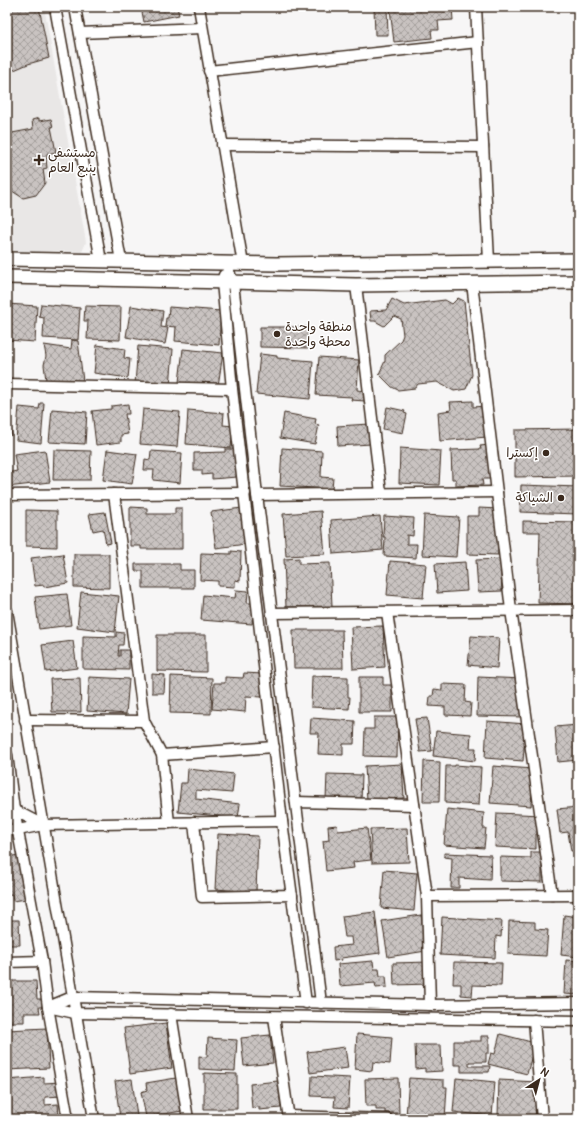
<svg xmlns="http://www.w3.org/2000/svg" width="585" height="1126" viewBox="0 0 585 1126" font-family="Pangolin,'Playpen Sans Arabic',sans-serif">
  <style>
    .built { fill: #e9e7e6 }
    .building { fill: url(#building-cross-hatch); stroke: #3b2a1e }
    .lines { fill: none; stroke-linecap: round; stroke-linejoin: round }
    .minor-casing { stroke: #3b2a1e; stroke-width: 13 }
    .major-casing { stroke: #3b2a1e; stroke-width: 16 }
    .minor { stroke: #fff; stroke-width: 10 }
    .major { stroke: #fff; stroke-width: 13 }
    .poi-dot { fill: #3b2a1e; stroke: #fff; stroke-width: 1.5 }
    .labels { text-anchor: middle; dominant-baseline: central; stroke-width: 3; stroke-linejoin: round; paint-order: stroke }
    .poi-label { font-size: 13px; fill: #3b2a1e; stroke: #fff; text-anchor: start }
  </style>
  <defs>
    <pattern id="building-cross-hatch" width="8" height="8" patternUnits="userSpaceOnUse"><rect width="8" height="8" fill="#c9c3c1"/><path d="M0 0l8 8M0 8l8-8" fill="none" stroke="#a49f9c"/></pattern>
  </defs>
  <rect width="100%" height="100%" fill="#f7f6f6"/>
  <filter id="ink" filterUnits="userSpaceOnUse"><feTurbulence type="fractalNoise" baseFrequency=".025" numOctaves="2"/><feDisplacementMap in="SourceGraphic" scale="8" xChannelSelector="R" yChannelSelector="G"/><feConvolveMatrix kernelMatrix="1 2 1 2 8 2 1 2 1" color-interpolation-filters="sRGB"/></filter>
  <g filter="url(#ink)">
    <!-- built -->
    <path class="built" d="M7 7H44L86 242 82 252 7 251Z"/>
    <!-- building -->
    <g class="building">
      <path d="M7 7H39L49 58 28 64 7 73Z"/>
      <path d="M141 7H177L179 15 144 22Z"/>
      <path d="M374 7H387L388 35H375Z"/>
      <path d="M411 7H440V9L452 8 453 20 438 21 439 30H431L432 38 394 42 390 9Z"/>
      <path d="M39 118V121L51 119 53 127H51L56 152 47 154V158L46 159 47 168 43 169 45 183 36 195 23 198 9 189 7 177V134L33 129 32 120Z"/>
      <path d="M458 298 464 301 472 375 466 389 454 391 437 382 418 384 415 388 398 390 392 387 379 374 385 361V355L401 340 403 335 401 319 394 316 384 326 375 321H371L370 311 386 310 392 299 404 305 445 300 452 304Z"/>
      <path d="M7 304 37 306 35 342 7 340Z"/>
      <path d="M41 304 80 308 78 340 43 338 44 318 39 317Z"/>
      <path d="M85 306 121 307 120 340 87 339 88 321H84Z"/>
      <path d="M131 306 163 311 161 327 168 328 165 344 126 337Z"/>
      <path d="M169 307 221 311 219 345 175 341 176 327 165 326 166 318H168Z"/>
      <path d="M260 327H308V348L260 347Z"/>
      <path d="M72 340 78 341 83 381 46 380 44 365 46 356 44 345 71 349Z"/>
      <path d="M97 345 125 349 124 358 130 359 128 378 94 373Z"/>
      <path d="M138 346 173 349 170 387 135 384Z"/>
      <path d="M183 349 223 353 218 386 179 382Z"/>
      <path d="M260 354 277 356V358L313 361 310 399 256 394Z"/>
      <path d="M319 357 359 360 357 390 366 391 365 401 351 400 352 397 316 395Z"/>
      <path d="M473 401V407L484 406 487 437 440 441 438 412 451 410 450 402Z"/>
      <path d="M40 403H44L41 443 16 440 19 407 39 409Z"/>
      <path d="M128 404 129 414H125L128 434 121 435V442L96 445 92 411 111 409V406Z"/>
      <path d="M387 407 405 411 404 413 407 414 403 433 383 429Z"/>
      <path d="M7 409 12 435 7 436Z"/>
      <path d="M52 409 87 412 85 444 49 442Z"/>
      <path d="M143 409 180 412 177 447 140 444Z"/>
      <path d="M188 410 224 413 223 425 233 426 231 448 186 444Z"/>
      <path d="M284 413 316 419 315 424 319 425 315 444 280 438Z"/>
      <path d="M370 424 371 444 338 446 337 426Z"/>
      <path d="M578 429V476L515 477V430Z"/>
      <path d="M489 445 491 479H482L483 485 456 486V479H452L451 450 481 449 480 446Z"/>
      <path d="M282 448 322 451 321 477 333 478 332 489 280 486Z"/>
      <path d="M400 448 441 451 439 485 399 483Z"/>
      <path d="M225 449H236L237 477 212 479V474L202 475V470H194V453L225 452Z"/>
      <path d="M45 450 50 482 7 487V473L17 471 14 454Z"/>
      <path d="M54 450 91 451 90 480H53Z"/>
      <path d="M107 450 137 454 132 484 103 480Z"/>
      <path d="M151 451 182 453 180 483 153 480 154 470H144L145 459 150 460Z"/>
      <path d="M521 485 578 487V514L520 512Z"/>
      <path d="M130 507 147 508V514H175V508H182V549H141V546H130Z"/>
      <path d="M242 508 246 544 216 548 211 512Z"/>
      <path d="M479 508 498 509V555L467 554V516H479Z"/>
      <path d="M26 510 57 511V547L26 546Z"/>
      <path d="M321 511 325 554 286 556 283 514Z"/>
      <path d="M105 512 111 543 106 544 103 529 93 531 89 514Z"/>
      <path d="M424 515 459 517 456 557 422 555Z"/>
      <path d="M380 516 383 550 333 554 331 520Z"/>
      <path d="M384 516 414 518 413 536 407 535V544H417L416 558 384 556 385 537H383Z"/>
      <path d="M523 521 578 522V604L538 603 540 532H523Z"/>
      <path d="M231 551 241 552 240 581 235 580V587L218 586V581L200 580 201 553 231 554Z"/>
      <path d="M63 554 68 583 44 587V585L35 586 31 558Z"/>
      <path d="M74 554H109V588L74 587Z"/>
      <path d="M299 558V564L330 563 332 606 286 607 284 559Z"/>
      <path d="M500 559 502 591 478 592 476 560Z"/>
      <path d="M390 561 426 564 423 598 387 595Z"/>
      <path d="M465 562 467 591 437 593 435 564Z"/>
      <path d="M135 564H180V570H194V588H143V571H135Z"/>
      <path d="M236 590 248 591 247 603H254L252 624 201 620 203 595 235 598Z"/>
      <path d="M81 592 119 596 115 632 77 627Z"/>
      <path d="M67 594 71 625 39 629 35 597Z"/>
      <path d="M383 626 385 667 353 669 351 627Z"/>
      <path d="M293 630H342L343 668H294Z"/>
      <path d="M116 632 124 633 123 645H119L118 656H120V650H129V670L83 669V636L116 637Z"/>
      <path d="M157 635H206V672L157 671Z"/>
      <path d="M471 636 499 638 497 668 468 665Z"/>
      <path d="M73 641 77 668 46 672 42 645Z"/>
      <path d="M244 673 263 674 262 697 246 696 245 712 212 709 214 683H225V677L243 678Z"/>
      <path d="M152 674 165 675 164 693H152Z"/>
      <path d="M171 676 212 678 211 714 170 713Z"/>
      <path d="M312 676 348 677V697H350L349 709 311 707Z"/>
      <path d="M89 677 129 679 126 714 87 711Z"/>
      <path d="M359 677H383V685H392V712H359Z"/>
      <path d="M478 677 523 679 522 717 477 716Z"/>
      <path d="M80 678 81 712H52L50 679Z"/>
      <path d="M442 684 466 685 465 702 471 703 470 716 445 715V707L429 706 430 696H433L434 689 442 690Z"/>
      <path d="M374 717H398L397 757 364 756 365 729H374Z"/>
      <path d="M311 718 355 721 354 744H343V755L318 754 319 733H310Z"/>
      <path d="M427 718 432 751 420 752 415 719Z"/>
      <path d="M487 721 526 724 523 761 485 758Z"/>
      <path d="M578 725V760L558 762 555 727Z"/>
      <path d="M436 731 471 734 470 748H476L475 761 433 756Z"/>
      <path d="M424 761 440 762 439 802H423Z"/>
      <path d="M402 764 404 798 367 800 365 766Z"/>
      <path d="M455 765 481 767 479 805 445 803 446 766H455Z"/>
      <path d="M493 766 533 769 531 806 490 803Z"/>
      <path d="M188 769 234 774 232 793 196 790V799L240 804 238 818 178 812 181 783H187Z"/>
      <path d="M327 774 362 775 361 801 326 799Z"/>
      <path d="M578 807V850L571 851 568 832 560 833 557 809Z"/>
      <path d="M447 809 484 813 483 828H486L484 848 444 845Z"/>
      <path d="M497 813 542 815V834H536V849L495 847Z"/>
      <path d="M337 825 338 831 367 828 371 860 353 862 354 868 326 871 323 841 329 840 328 826Z"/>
      <path d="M407 828 409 862 372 863 370 829Z"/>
      <path d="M218 834 258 836 256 892 215 889Z"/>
      <path d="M531 852H542V882L500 881V857L531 858Z"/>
      <path d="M444 853 491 855 490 880 459 878V888H451L452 858 444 857Z"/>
      <path d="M25 854 33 898 13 901 12 894 7 895V857Z"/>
      <path d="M384 870 417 873 414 911 381 908Z"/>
      <path d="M375 912 380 953 341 958 342 960 334 961 333 947 352 945 351 937H345L342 916Z"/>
      <path d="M7 915V920H19L20 945H7Z"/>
      <path d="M421 915 426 951 388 957 382 921Z"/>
      <path d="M564 915 578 917V957L561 955Z"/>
      <path d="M442 917 502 921 501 937 496 936 495 958 440 955Z"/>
      <path d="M509 921 535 922V929L548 930 546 956 508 954Z"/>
      <path d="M566 960 578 961V995L564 994Z"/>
      <path d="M373 961 374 969H379L380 976H386L387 987 376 988 375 983 340 986 338 964Z"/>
      <path d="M429 962 430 984 394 985 393 963Z"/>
      <path d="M454 962 502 963 501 986 473 985 472 996 461 995V984H453Z"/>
      <path d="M7 981H36L37 999H45V1007H39L40 1013H24V1022H7Z"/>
      <path d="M166 1023 172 1068 130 1074 124 1028Z"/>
      <path d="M47 1028 49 1068 7 1070V1030Z"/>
      <path d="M357 1034 392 1037 390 1064 373 1062 372 1071 355 1069Z"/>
      <path d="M500 1034 535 1043 527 1074 488 1064 491 1053 495 1054Z"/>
      <path d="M270 1035 273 1063 244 1066 241 1038Z"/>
      <path d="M481 1036H489V1053H486V1062H469V1066H490L489 1072H461V1065H454V1041H481Z"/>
      <path d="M208 1038 237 1040 235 1071 199 1069V1056L207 1057Z"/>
      <path d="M415 1045H441L442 1071 425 1072V1068L416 1069Z"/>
      <path d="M345 1047 348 1068 310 1073 307 1052Z"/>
      <path d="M204 1073 237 1074V1109H204Z"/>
      <path d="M312 1076 350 1078 348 1108 334 1107 335 1097 311 1096Z"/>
      <path d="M44 1077V1083L61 1082 62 1096 45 1097V1105L58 1104 59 1118 7 1119V1080Z"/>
      <path d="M176 1078 182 1111 146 1117 141 1092 147 1090 146 1083Z"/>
      <path d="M398 1078 399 1113H385V1110H376V1106H366L365 1079Z"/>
      <path d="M409 1078 444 1080V1087H447L445 1119 406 1116Z"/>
      <path d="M456 1078 495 1082 492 1116 453 1112Z"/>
      <path d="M132 1079 137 1116 120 1118 115 1081Z"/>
      <path d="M499 1080 537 1082 536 1118 498 1116Z"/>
      <path d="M278 1081 281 1108 259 1110V1107L252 1108 250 1084Z"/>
    </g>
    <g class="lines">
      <!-- minor casing -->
      <g class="minor-casing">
        <g id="minor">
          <path d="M55 7 101 261"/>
          <path d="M75 7 121 261"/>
          <path d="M199 7 243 264"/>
          <path d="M476 7 489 261"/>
          <path d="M80 33 202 28"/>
          <path d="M209 71 478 42"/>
          <path d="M222 145 483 147"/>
          <path d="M226 263 233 283 257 495 321 1003"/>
          <path d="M224 275 222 282 232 389 282 821 306 1003"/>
          <path d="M472 283 511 610 552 895"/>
          <path d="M356 285 381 493"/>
          <path d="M7 384 232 389"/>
          <path d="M7 495 245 493"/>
          <path d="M257 495 497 492"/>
          <path d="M7 611 94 1119"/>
          <path d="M387 612 427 896 430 1005"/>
          <path d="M272 613 578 610"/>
          <path d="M25 720 144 721 114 494"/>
          <path d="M144 721 162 755 169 823"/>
          <path d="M7 755 14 810 42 961 48 1007 68 1119"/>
          <path d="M162 755 274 747"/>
          <path d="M296 802 414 805"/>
          <path d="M7 811 14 810 43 825"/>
          <path d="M194 822 202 897 292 895"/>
          <path d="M7 830H18L43 825 282 821"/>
          <path d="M427 896 578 895"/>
          <path d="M7 962 42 961"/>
          <path d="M48 1007 72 997 430 1005 578 1003"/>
          <path d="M48 1007 75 1013 578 1021"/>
          <path d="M171 1014 188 1119"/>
          <path d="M274 1017 289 1119"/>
          <path d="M534 1020 542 1119"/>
          <path d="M289 1116 387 1119"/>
        </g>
      </g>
      <!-- major casing -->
      <g class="major-casing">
        <g id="major">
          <path d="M7 259 276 264 578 260"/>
          <path d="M7 277 356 285 578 282"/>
        </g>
      </g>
      <!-- minor -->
      <use href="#minor" class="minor"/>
      <!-- major -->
      <use href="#major" class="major"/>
    </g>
  </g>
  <!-- markers -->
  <g class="poi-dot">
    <path d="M37 154h4v4h4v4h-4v4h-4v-4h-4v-4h4z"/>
    <circle cx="277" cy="334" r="4"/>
    <circle cx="546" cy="453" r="4"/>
    <circle cx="561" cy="498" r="4"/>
  </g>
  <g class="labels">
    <!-- poi labels -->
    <g class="poi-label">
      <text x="48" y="153">مستشفى<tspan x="48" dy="15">ينبع العام</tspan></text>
      <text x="285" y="327">منطقة واحدة<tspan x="285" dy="15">محطة واحدة</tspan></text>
      <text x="538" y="453" text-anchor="end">إكسترا</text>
      <text x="553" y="498" text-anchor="end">الشياكة</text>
    </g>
  </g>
  <!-- margin -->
  <rect width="585" height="1126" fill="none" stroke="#fff" stroke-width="24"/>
  <rect x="12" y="12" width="561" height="1102" fill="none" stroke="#3b2a1e" stroke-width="1.5" filter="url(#ink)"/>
  <!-- north arrow -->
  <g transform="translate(539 1080) rotate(36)" stroke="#ffffff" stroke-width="3" paint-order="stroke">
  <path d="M0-3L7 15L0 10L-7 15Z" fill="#3b2a1e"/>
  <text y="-6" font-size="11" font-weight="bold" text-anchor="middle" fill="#3b2a1e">N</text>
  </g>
</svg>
